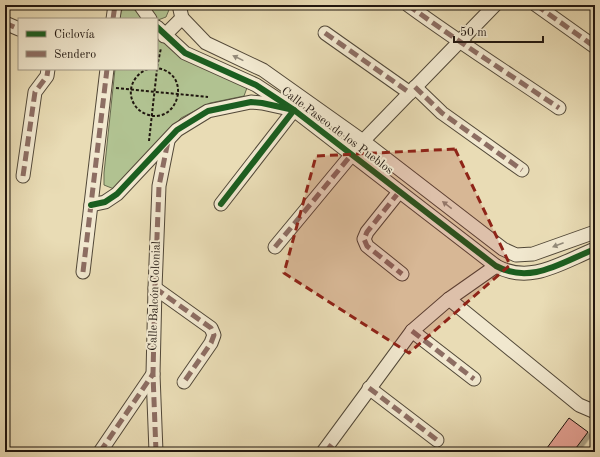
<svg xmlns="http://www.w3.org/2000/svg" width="600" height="457" viewBox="0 0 600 457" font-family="'Old Standard TT',serif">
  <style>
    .green { fill: #b1c291; stroke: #686c50 }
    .building { fill: #e3a193; stroke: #20160f; filter: url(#shadow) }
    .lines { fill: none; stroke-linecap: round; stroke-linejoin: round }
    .minor-casing { stroke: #524838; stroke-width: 15 }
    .path { stroke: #20160f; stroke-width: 2; stroke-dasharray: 3 2; stroke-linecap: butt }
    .minor { stroke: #f1e8cf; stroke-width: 13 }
    .quiet { stroke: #8d6e63; stroke-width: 5; stroke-dasharray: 10 5; stroke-linecap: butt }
    .cycleway-casing { stroke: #f1e8cf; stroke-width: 8 }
    .cycleway { stroke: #1b5e20; stroke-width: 6 }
    .oneway { fill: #938a79 }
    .marked { fill: #8f2418; fill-opacity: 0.2; stroke: #8f2418; stroke-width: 3; stroke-dasharray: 8 5; stroke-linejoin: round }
    .labels { text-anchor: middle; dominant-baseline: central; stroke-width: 4; stroke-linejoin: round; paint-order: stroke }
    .street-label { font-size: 12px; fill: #20160f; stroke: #f1e8cf }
  </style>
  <defs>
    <filter id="shadow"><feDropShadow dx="3.5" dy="3.5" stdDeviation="0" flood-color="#0004"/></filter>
  </defs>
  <rect width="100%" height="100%" fill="#e9dcb5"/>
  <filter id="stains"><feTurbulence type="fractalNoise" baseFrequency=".005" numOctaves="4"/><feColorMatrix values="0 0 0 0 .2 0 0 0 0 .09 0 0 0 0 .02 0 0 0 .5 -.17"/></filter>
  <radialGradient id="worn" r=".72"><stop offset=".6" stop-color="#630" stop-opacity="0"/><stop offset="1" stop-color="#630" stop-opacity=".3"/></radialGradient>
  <!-- green -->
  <g class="green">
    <path d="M128 5 136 9 143 19H120L121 11Z"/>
    <path d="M148 5H171L166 17 158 20Z"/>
    <path d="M157 35 248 85 244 96 210 103 181 118 114 189 104 185V173L115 69H157Z"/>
  </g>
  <!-- building -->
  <path class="building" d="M569 418 588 432 573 452H544Z"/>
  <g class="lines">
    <!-- minor casing -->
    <g class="minor-casing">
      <g id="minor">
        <path d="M140 5 150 19"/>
        <path d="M179 5 182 18 206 43 263 70 363 141 503 249 516 255 533 254 595 232"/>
        <path d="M408 5C457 41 509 74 559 108"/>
        <path d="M536 5 595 47"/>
        <path d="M113 19 115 5"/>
        <path d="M5 23 19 29"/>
        <path d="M157 27 185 53 256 85 294 110 496 266C531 285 562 262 595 249"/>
        <path d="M325 33 410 93"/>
        <path d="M164 36 182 18"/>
        <path d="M415 87 442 113 522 170"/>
        <path d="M23 176 35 92 47 76 48 69"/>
        <path d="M399 192 367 232 364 239 367 246 402 274"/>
        <path d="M91 205 105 202 117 194 177 130 208 111 251 102 262 103 294 110 221 204"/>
        <path d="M275 247 363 141 495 5"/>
        <path d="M83 272 107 69"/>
        <path d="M155 288 211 328 214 335 211 343 184 382"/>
        <path d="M449 299 579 405 593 411 595 410"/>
        <path d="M412 331 474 379"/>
        <path d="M369 388 437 440"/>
        <path d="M100 452 153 374"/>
        <path d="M156 452 153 374 155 288 159 186 168 141"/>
        <path d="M323 452 412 331 449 299 496 266"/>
      </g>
    </g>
    <!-- path -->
    <g class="path">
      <path d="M157 67 161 48"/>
      <path d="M148 69C134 74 126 90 134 104 137 109 141 112 146 114 177 127 194 74 157 68"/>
      <path d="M116 88 208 97"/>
      <path d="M149 141 157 69"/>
    </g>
    <!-- minor -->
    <use href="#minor" class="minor"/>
    <!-- quiet -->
    <g class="quiet">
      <path d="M408 5C457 41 509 74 559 108"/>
      <path d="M536 5 595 47"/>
      <path d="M113 19 115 5"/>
      <path d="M5 23 19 29"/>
      <path d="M325 33 410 93"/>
      <path d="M415 87 442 113 522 170"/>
      <path d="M23 176 35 92 47 76 48 69"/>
      <path d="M399 192 367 232 364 239 367 246 402 274"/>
      <path d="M275 247 352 154"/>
      <path d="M83 272 107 69"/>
      <path d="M155 288 211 328 214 335 211 343 184 382"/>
      <path d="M412 331 474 379"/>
      <path d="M369 388 437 440"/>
      <path d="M328 445 337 452"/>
      <path d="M100 452 153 374"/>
      <path d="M156 452 153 374 155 288 159 186 168 141"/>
    </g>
    <!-- cycleway casing -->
    <g class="cycleway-casing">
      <g id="cycleway">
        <path d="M157 27 185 53 256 85 294 110 496 266C531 285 562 262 595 249"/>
        <path d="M91 205 105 202 117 194 177 130 208 111 251 102 262 103 294 110 221 204"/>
      </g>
    </g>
    <!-- cycleway -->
    <use href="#cycleway" class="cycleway"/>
  </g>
  <!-- one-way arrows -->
  <defs><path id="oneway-solid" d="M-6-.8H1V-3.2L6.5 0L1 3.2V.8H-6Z"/></defs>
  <g class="oneway">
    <use href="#oneway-solid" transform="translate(238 58) rotate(-154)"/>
    <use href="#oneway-solid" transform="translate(447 205) rotate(-142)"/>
    <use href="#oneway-solid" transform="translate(558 245) rotate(159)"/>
  </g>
  <!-- marked area -->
  <path class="marked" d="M455 149 510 265 409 353 284 273 316 156Z"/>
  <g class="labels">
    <!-- street labels -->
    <g class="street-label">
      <text transform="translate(337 131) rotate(37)">Calle Paseo de los Pueblos</text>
      <text transform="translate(155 296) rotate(-88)">Calle Balcón Colonial</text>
    </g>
  </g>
  <!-- margin -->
  <rect width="600" height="457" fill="none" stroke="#e9dcb5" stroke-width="20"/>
  <rect x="6" y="6" width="588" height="445" fill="none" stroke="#20160f" stroke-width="2"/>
  <rect x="10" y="10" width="580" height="437" fill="none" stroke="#20160f"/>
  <!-- legend -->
  <rect x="18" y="18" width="140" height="52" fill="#f1e8cf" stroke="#9d9482"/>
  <rect x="26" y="31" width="20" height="6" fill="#1b5e20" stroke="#9d9482"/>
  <text x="54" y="38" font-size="12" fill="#20160f">Ciclovía</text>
  <rect x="26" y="51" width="20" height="6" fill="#8d6e63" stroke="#9d9482"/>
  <text x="54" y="58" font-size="12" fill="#20160f">Sendero</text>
  <!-- scale -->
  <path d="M454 36v6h89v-6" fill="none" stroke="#20160f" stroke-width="2"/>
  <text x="460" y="36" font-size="12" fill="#20160f" stroke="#f1e8cf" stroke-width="3" paint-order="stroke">50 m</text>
  <rect width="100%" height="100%" filter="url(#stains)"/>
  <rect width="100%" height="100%" fill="url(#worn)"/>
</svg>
